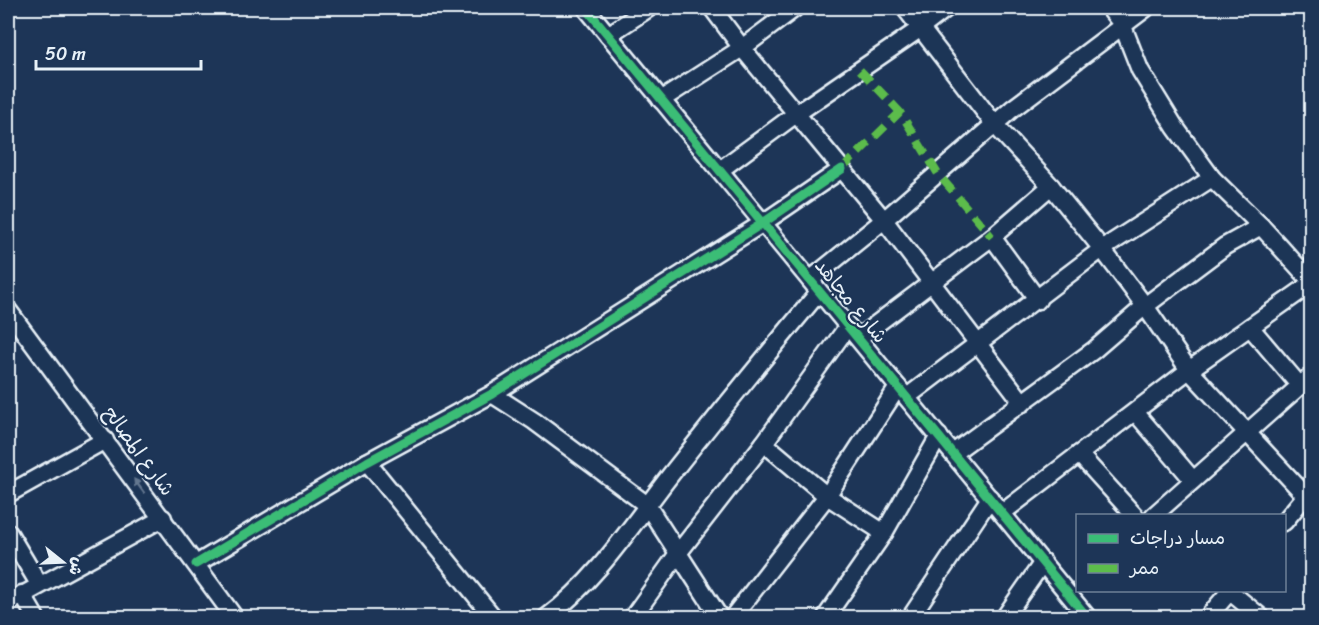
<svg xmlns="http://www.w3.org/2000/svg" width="1319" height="625" viewBox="0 0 1319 625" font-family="Sriracha,'Playpen Sans Arabic',sans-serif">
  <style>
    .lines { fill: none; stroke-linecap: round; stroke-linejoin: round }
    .minor-casing { stroke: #e8f1f8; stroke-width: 21 }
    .minor { stroke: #1d3557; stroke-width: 16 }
    .quiet { stroke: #5cbc4b; stroke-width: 8; stroke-dasharray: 15 8; stroke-linecap: butt }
    .cycleway-casing { stroke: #1d3557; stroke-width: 13 }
    .cycleway { stroke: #3abd76; stroke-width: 9 }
    .oneway { fill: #64778f }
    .labels { text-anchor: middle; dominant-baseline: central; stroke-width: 4.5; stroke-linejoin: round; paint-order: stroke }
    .street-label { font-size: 20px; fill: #e8f1f8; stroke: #1d3557 }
  </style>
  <rect width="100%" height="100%" fill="#1d3557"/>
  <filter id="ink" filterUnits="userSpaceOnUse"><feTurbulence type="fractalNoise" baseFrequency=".0167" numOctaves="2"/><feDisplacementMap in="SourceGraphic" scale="12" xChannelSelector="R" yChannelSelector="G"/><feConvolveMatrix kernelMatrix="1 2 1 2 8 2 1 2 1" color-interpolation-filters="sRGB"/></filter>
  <g filter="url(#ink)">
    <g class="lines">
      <!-- minor casing -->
      <g class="minor-casing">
        <g id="minor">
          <path d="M586 8 1088 618"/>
          <path d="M712 8 742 48 884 220 1023 403"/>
          <path d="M905 8 995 125 1051 186 1102 249 1145 306 1189 370 1305 495"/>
          <path d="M1109 8 1122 24 1140 70 1175 127 1212 178 1261 226 1312 282"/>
          <path d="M608 35 649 8"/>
          <path d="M661 100 742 48 795 8"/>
          <path d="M720 170 796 114 921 28 947 8"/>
          <path d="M992 237 1038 300"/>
          <path d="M810 280 884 220 1012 109 1146 8"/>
          <path d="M8 310 235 618"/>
          <path d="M1250 327 1300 386"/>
          <path d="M858 338 992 237 1051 186"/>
          <path d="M492 394 534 421 647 505 720 618"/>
          <path d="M907 397 1102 249 1212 178"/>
          <path d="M1135 412 1193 480"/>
          <path d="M764 443 827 496 884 533"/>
          <path d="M953 453 1094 350 1145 306 1225 246 1261 226"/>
          <path d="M1079 454 1135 516"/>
          <path d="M367 462 494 618"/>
          <path d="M8 494 105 440"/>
          <path d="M1002 513 1189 370 1312 283"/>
          <path d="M1153 516 1312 375"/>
          <path d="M1284 522 1312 488"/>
          <path d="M8 532 39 584"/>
          <path d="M196 564 367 462 492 394 763 223 842 169"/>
          <path d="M1228 590 1262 618"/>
          <path d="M22 594 36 618"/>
          <path d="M8 603 163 518"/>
          <path d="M546 618C598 579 633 523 672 473 720 412 769 352 819 292"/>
          <path d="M632 618 679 552 764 443 848 326"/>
          <path d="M732 618 827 496 898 387"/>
          <path d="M825 618 884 533 939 436"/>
          <path d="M910 618 990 498"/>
          <path d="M1004 618 1043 562"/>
          <path d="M1207 618 1231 590"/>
        </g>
      </g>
      <!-- minor -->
      <use href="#minor" class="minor"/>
      <!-- quiet -->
      <g class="quiet">
        <path d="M860 70 900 112 938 174 992 237"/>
        <path d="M842 169 900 112"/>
      </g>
      <!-- cycleway casing -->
      <g class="cycleway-casing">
        <g id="cycleway">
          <path d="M586 8 1088 618"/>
          <path d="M196 564 367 462 492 394 763 223 842 169"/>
        </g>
      </g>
      <!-- cycleway -->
      <use href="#cycleway" class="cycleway"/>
    </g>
    <!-- one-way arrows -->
    <defs><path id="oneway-solid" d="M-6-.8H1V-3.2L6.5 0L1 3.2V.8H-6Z" transform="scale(1.5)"/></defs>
    <use class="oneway" href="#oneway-solid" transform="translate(139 486) rotate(-126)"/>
  </g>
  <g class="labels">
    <!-- street labels -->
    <g class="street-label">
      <text transform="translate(851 301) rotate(51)">شارع مجاهد</text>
      <text transform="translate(139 451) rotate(54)">شارع المصالح</text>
    </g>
  </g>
  <!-- margin -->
  <rect width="1319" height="625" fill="none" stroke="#1d3557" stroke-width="30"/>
  <rect x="15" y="15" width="1289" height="595" fill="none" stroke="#e8f1f8" stroke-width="2" filter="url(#ink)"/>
  <!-- legend -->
  <rect x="1076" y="514" width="210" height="78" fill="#1d3557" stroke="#6e8097" stroke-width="1.5"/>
  <rect x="1088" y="534" width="30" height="9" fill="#3abd76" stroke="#6e8097" stroke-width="1.5"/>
  <text x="1130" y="544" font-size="18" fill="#e8f1f8">مسار دراجات</text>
  <rect x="1088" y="564" width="30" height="9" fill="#5cbc4b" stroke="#6e8097" stroke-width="1.5"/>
  <text x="1130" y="574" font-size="18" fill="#e8f1f8">ممر</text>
  <!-- north arrow -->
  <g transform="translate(63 562) rotate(108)" stroke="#1d3557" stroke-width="4.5" paint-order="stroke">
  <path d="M0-4.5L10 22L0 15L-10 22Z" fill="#e8f1f8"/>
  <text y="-9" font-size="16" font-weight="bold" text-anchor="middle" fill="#e8f1f8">ش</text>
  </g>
  <!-- scale -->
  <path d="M36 60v9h165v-9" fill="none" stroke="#e8f1f8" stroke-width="3"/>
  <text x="45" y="60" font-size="18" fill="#e8f1f8" stroke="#1d3557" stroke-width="4.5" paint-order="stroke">50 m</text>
</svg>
